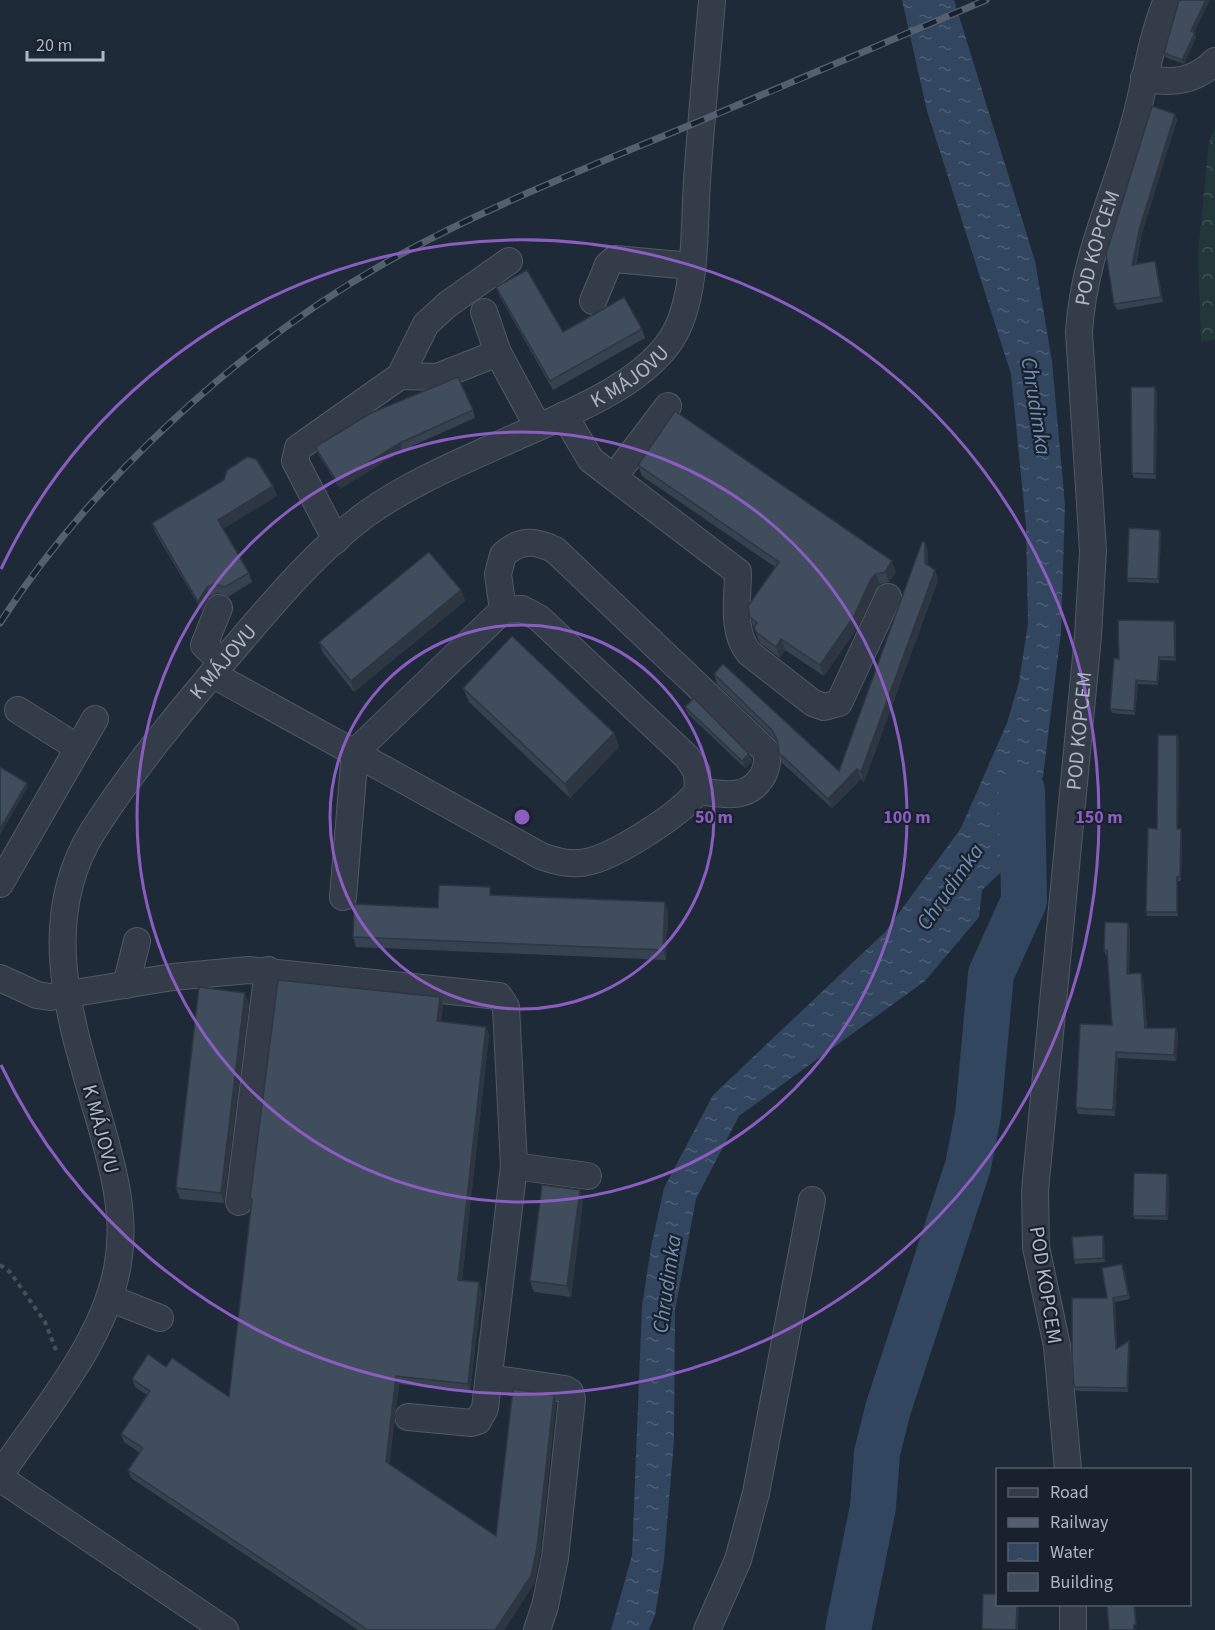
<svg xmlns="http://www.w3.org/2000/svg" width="1215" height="1630" viewBox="0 0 1215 1630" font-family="'Source Sans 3',sans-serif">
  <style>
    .forest { fill: url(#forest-crowns) }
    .water { fill: url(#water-ripples) }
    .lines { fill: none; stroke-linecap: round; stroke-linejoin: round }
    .river { stroke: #324660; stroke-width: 46 }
    .minor-casing { stroke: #505a66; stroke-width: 28 }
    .path { stroke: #3f5457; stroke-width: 4; stroke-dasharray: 4.5 4.5; stroke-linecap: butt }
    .minor { stroke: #333c48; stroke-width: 26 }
    .rail-casing { stroke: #546070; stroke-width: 7 }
    .rail { stroke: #18212d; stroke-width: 4.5; stroke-dasharray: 14; stroke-linecap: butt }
    .wall { fill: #374250 }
    .shaded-wall { fill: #2d3641 }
    .building { fill: #404d5d; stroke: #2d3641; stroke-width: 1.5 }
    .ring { fill: none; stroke: #8c5dc1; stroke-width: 3 }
    .labels { text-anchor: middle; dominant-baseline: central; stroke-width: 4.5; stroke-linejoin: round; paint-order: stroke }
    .street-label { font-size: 21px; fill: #adb7c5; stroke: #18212d }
    .water-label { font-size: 22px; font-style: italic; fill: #748eaf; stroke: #18212d }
    .centre { fill: #8c5dc1; stroke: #18212d; stroke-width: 3 }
    .ring-label { font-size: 18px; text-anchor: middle; font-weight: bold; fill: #8c5dc1; stroke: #18212d; stroke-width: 4.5; stroke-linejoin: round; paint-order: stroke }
  </style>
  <defs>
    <pattern id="forest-crowns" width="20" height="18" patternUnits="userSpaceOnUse" patternTransform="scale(1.5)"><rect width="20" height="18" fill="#213739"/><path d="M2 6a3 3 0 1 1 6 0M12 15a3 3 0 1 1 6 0" fill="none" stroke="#3f5254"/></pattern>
    <pattern id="water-ripples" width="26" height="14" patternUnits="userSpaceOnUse" patternTransform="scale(1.5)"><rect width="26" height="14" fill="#324660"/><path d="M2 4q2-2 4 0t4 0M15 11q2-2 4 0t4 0" fill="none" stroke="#4d5e75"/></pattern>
  </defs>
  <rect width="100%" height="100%" fill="#1f2a38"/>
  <!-- forest -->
  <path class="forest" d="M1215 128V340L1201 342 1198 254 1209 142Z"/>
  <!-- water -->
  <path class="water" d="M902 0H954L1035 261 1052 361 1065 505 1061 632 1043 776 1021 854 982 890 979 917 925 981 739 1116 696 1199 675 1310 674 1440 664 1561 655 1615 649 1630H611L632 1555 642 1306 651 1247 664 1188 713 1095 885 932 961 828 1007 723 1019 682 1028 623 1027 577 1026 526 1011 374 927 111Z"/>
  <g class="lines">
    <!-- river -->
    <path class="river" d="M848 1630 873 1507 877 1453 888 1409 968 1166 978 1115 991 974 1024 901 1022 790"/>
    <!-- minor casing -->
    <g class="minor-casing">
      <g id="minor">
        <path d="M1144 78C1171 84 1195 82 1215 61"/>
        <path d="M593 301 608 265 615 259 691 266"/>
        <path d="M484 312 498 353"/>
        <path d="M400 376 426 324 448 304 509 261"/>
        <path d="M564 415 591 460 738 572C738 598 731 631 749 653L813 703 824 707 839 703 888 597"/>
        <path d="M614 477 668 406"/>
        <path d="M336 540 295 461 298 448 400 376 437 377 498 353 538 427"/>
        <path d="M219 608 204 645 222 662"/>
        <path d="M503 610 498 574 503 555C520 539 535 540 555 550L765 750C769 760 767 768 762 777 747 801 722 794 698 791"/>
        <path d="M212 674C322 735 432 795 541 856 558 862 574 866 591 861 618 854 681 814 698 791L697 772 687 757 539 618 522 609 503 610 355 752 343 897"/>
        <path d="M18 710 78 748"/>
        <path d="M0 884 95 719"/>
        <path d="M0 978 37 995 50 997 173 977 249 970 499 996 506 1007 514 1166 485 1408 478 1421 472 1423 408 1417"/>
        <path d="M126 985 137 941"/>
        <path d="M514 1166 588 1176"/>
        <path d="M239 1202 268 970"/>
        <path d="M109 1298 160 1318"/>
        <path d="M489 1378 565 1389 570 1392 572 1399 555 1558 545 1606 537 1630"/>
        <path id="s1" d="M1068 1470 1057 1346 1036 1247 1035 1191 1088 636 1093 551 1079 332C1084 254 1115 197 1134 124 1146 82 1150 40 1167 0"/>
        <path id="s2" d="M0 1475C43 1411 106 1340 118 1263 126 1217 114 1172 102 1129 74 1031 34 925 93 831 134 767 183 708 232 651 272 604 315 552 365 515 412 481 466 460 518 436 568 414 648 383 675 333 697 292 694 227 697 181 701 121 707 60 712 0"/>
        <path d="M0 1478 225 1630"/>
        <path d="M707 1630 738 1560 756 1493 812 1200"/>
        <path d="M1073 1630V1604"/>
      </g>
    </g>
    <!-- path -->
    <path class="path" d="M0 1265 10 1272 45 1322 56 1350"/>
    <!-- minor -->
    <use href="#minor" class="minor"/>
    <!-- rail casing -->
    <g class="rail-casing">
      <path id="rail" d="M0 623C89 484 241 344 385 263 485 207 594 165 700 121 796 81 891 40 986 0"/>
    </g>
    <!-- rail -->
    <use href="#rail" class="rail"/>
  </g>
  <!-- wall -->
  <g class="wall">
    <path d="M1179 0H1210L1194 32 1196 37 1184 64 1165 57 1164 53Z"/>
    <path d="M1175 114 1177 120 1142 233 1136 265 1157 267 1163 302 1117 310 1114 304Z"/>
    <path d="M496 287 563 332 642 329 645 338 553 390 500 297Z"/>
    <path d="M1157 392 1156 479 1134 478 1132 473Z"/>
    <path d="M473 410 475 418 403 450 340 489 318 454 315 447Z"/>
    <path d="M638 465 896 572 889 582 880 584 875 590 858 627 824 676 785 650 780 658 760 643 758 639 750 617 775 567 642 476Z"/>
    <path d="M273 486 277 496 223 529 249 573 252 582 228 597 218 593 210 596 202 611 155 532 152 523Z"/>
    <path d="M1161 533 1159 583 1128 582 1127 578Z"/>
    <path d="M925 542 928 552V566L935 570 938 580 864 782 861 779 832 808 782 763 779 753 777 743 776 740 717 684 714 674 839 771Z"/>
    <path d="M461 590 465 601 354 692 323 653 319 642Z"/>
    <path d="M1176 624V661L1160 660 1158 685 1138 684 1135 715 1112 713 1110 709 1119 659Z"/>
    <path d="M463 688 614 733 619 747 570 798 469 702Z"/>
    <path d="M685 707 749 754 752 761 745 768 688 714Z"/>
    <path d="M1179 738 1178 829H1181L1182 833 1181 881H1178V916H1147L1146 912 1157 829Z"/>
    <path d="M493 895 668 911 666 960 356 947 353 937 438 908Z"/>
    <path d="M1128 923 1130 929 1129 974 1143 979 1147 1028H1176L1178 1034 1176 1061 1118 1058 1115 1116 1078 1114 1076 1108 1112 1025 1108 956H1106L1104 950Z"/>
    <path d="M440 997 443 1005 441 1022 486 1027 489 1035 462 1280 482 1290 470 1392 399 1384 389 1465 496 1536 556 1403 540 1556 534 1584 504 1630H358L131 1478 128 1470 140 1453 124 1442 121 1434 147 1395 135 1387 132 1379 166 1367 229 1397 252 1203 250 1198Z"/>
    <path d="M249 1004 224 1203 180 1199 176 1188Z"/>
    <path d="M1167 1174 1169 1178 1168 1220 1135 1219 1133 1216Z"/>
    <path d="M583 1201 571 1297 534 1292 530 1281Z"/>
    <path d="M1103 1235 1104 1238 1105 1262 1075 1264 1074 1260Z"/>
    <path d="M1124 1269 1130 1299 1115 1302 1117 1349 1130 1346 1128 1392 1076 1391 1074 1387Z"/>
  </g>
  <!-- shaded-wall -->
  <g class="shaded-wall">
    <path d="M1206 0H1210L1193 35 1191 31Z"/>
    <path d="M1195 33 1196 37 1184 64 1182 60Z"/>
    <path d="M1175 114 1177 120 1142 233 1134 271 1132 265 1140 227Z"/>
    <path d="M1155 261 1157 267 1163 302 1161 297Z"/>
    <path d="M1155 387 1157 392 1156 479 1154 474Z"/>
    <path d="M400 443 403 450 340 489 337 482Z"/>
    <path d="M273 486 277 496 221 530 218 520Z"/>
    <path d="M1160 530 1161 533 1159 583 1158 579Z"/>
    <path d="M925 542 928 552V573L925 563Z"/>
    <path d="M892 561 896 572 889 582 885 572Z"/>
    <path d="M935 570 938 580 864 782 861 772Z"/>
    <path d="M876 574 880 584 875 590 858 627 824 676 820 665 871 579Z"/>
    <path d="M207 587 210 596 202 611 198 602Z"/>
    <path d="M461 590 465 601 354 692 351 681Z"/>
    <path d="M1174 621 1176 624V661L1175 657Z"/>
    <path d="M781 639 785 650 780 658 776 647Z"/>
    <path d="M1159 657 1160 660 1158 685 1157 682Z"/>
    <path d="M1136 680 1138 684 1135 715 1134 711Z"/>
    <path d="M614 733 619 747 570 798 565 784Z"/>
    <path d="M1177 735 1179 738 1178 833 1177 829Z"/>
    <path d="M749 754 752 761 745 768 742 761Z"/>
    <path d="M857 769 861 779 832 808 828 799Z"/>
    <path d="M27 783 28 787 0 835V829Z"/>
    <path d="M1181 829 1182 833 1181 881 1180 877Z"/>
    <path d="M1177 877 1178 881V916L1177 912Z"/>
    <path d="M665 902 668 911 666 960 663 950Z"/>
    <path d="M1128 923 1130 929 1129 980 1127 974Z"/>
    <path d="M1141 973 1143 979 1147 1034 1145 1028Z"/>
    <path d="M245 993 249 1004 224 1203 221 1193Z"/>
    <path d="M440 997 443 1005 440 1029 437 1021Z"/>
    <path d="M486 1027 489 1035 461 1288 458 1280Z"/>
    <path d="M1176 1028 1178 1034 1176 1061 1174 1055Z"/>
    <path d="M1116 1052 1118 1058 1115 1116 1113 1110Z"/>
    <path d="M1167 1174 1169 1178 1168 1220 1166 1216Z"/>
    <path d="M580 1190 583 1201 571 1297 567 1286Z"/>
    <path d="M1103 1235 1104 1238 1105 1262 1103 1258Z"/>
    <path d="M479 1282 482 1290 470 1392 468 1384Z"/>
    <path d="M1113 1298 1115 1302 1117 1354 1116 1349Z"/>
    <path d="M1129 1341 1130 1346 1128 1392 1127 1388Z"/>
    <path d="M396 1376 399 1384 389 1470 386 1462Z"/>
    <path d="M554 1395 556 1403 540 1556 534 1584 504 1630H495Z"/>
    <path d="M1017 1605H1019L1018 1630H1016Z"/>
    <path d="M1134 1605H1135L1137 1628 1136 1625Z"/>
  </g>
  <!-- building -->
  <g class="building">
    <path d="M1179 0H1206L1191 31 1195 33 1182 60 1164 53Z"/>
    <path d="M1152 106 1175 114 1140 227 1132 265 1155 261 1161 297 1114 304 1106 254Z"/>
    <path d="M527 270 563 332 624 297 642 329 550 381 496 287Z"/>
    <path d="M458 377 473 410 400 443 337 482 315 447 371 413Z"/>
    <path d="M1131 387H1155L1154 474 1132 473Z"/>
    <path d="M675 411 892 561 885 572 876 574 871 579 854 616 820 665 781 639 776 647 756 632 754 628 757 623 750 617 748 606 779 562 638 465Z"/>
    <path d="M247 457 256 459 273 486 218 520 249 573 225 587 214 584 207 587 198 602 152 523 224 480 227 470Z"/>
    <path d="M1129 528 1160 530 1158 579 1127 578Z"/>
    <path d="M922 542H925V563L935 570 861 772 857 769 828 799 779 753 777 740 772 730 714 674 723 664 839 771Z"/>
    <path d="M429 552 461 590 351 681 319 642Z"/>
    <path d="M1118 620 1174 621 1175 657H1159L1157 682 1136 680 1134 711 1110 709 1114 658 1119 659Z"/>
    <path d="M512 636 614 733 565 784 463 688Z"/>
    <path d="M694 698 749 754 742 761 685 707Z"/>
    <path d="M1158 735H1177V829H1181L1180 877H1177V912H1146L1148 828 1157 829Z"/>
    <path d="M0 767 27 783 0 829Z"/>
    <path d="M439 885 490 887V895L665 902 663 950 353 937 354 904 438 908Z"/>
    <path d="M1105 922 1128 923 1127 974 1141 973 1145 1028H1176L1174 1055 1116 1052 1113 1110 1076 1108 1080 1024 1112 1025 1107 950H1104Z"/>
    <path d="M278 980 440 997 437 1021 486 1027 458 1280 479 1282 468 1384 396 1376 386 1462 496 1536 513 1389 554 1395 537 1548 531 1576 495 1630H368L128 1470 143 1448 121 1434 150 1391 132 1379 148 1354 166 1367 172 1358 229 1397 252 1199 250 1198Z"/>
    <path d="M199 987 245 993 221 1193 176 1188Z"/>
    <path d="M1134 1173 1167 1174 1166 1216H1133Z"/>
    <path d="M542 1185 580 1190 567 1286 530 1281Z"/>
    <path d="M1103 1235V1258L1074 1260 1072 1237Z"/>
    <path d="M1122 1264 1128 1295 1113 1298 1116 1349 1129 1341 1127 1388 1074 1387 1072 1359V1298H1107L1102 1268Z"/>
    <path d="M983 1594H998V1605H1017L1016 1630 982 1629Z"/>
    <path d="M1107 1605H1134L1136 1625H1134V1630H1109Z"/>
  </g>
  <!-- distance rings -->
  <g class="ring">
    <circle cx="522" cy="817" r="192"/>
    <circle cx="522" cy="817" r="385"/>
    <path d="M1 569A577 577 0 1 1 1 1065"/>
  </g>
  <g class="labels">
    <!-- street labels -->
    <g class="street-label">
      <text stroke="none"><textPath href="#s1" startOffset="1230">POD KOPCEM</textPath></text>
      <text stroke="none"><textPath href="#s2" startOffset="1407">K MÁJOVU</textPath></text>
      <text stroke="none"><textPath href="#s2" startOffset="903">K MÁJOVU</textPath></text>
      <text stroke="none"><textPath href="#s1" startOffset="744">POD KOPCEM</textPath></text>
      <text transform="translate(101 1129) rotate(75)">K MÁJOVU</text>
      <text transform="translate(1046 1285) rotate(81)">POD KOPCEM</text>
    </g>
    <!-- water labels -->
    <g class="water-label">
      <text transform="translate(1036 406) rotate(81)">Chrudimka</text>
      <text transform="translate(950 887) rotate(-55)">Chrudimka</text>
      <text transform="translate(667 1284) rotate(-82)">Chrudimka</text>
    </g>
  </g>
  <circle cx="522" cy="817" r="9" class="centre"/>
  <g class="ring-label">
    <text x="714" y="823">50 m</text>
    <text x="907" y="823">100 m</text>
    <text x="1099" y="823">150 m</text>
  </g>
  <!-- legend -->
  <rect x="996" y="1468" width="195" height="138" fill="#18212d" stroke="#545d6a" stroke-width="1.5"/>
  <rect x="1008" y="1488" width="30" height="9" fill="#333c48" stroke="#545d6a" stroke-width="1.5"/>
  <text x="1050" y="1498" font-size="18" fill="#adb7c5">Road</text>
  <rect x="1008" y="1518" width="30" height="9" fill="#546070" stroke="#545d6a" stroke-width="1.5"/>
  <text x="1050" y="1528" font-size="18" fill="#adb7c5">Railway</text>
  <rect x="1008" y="1543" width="30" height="18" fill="url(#water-ripples)" stroke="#545d6a" stroke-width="1.5"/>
  <text x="1050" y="1558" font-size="18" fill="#adb7c5">Water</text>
  <rect x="1008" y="1573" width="30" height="18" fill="#404d5d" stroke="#545d6a" stroke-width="1.5"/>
  <text x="1050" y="1588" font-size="18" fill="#adb7c5">Building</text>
  <!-- scale -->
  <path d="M27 51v9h76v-9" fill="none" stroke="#adb7c5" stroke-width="3"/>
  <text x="36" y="51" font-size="18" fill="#adb7c5" stroke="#18212d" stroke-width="4.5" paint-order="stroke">20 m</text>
</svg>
